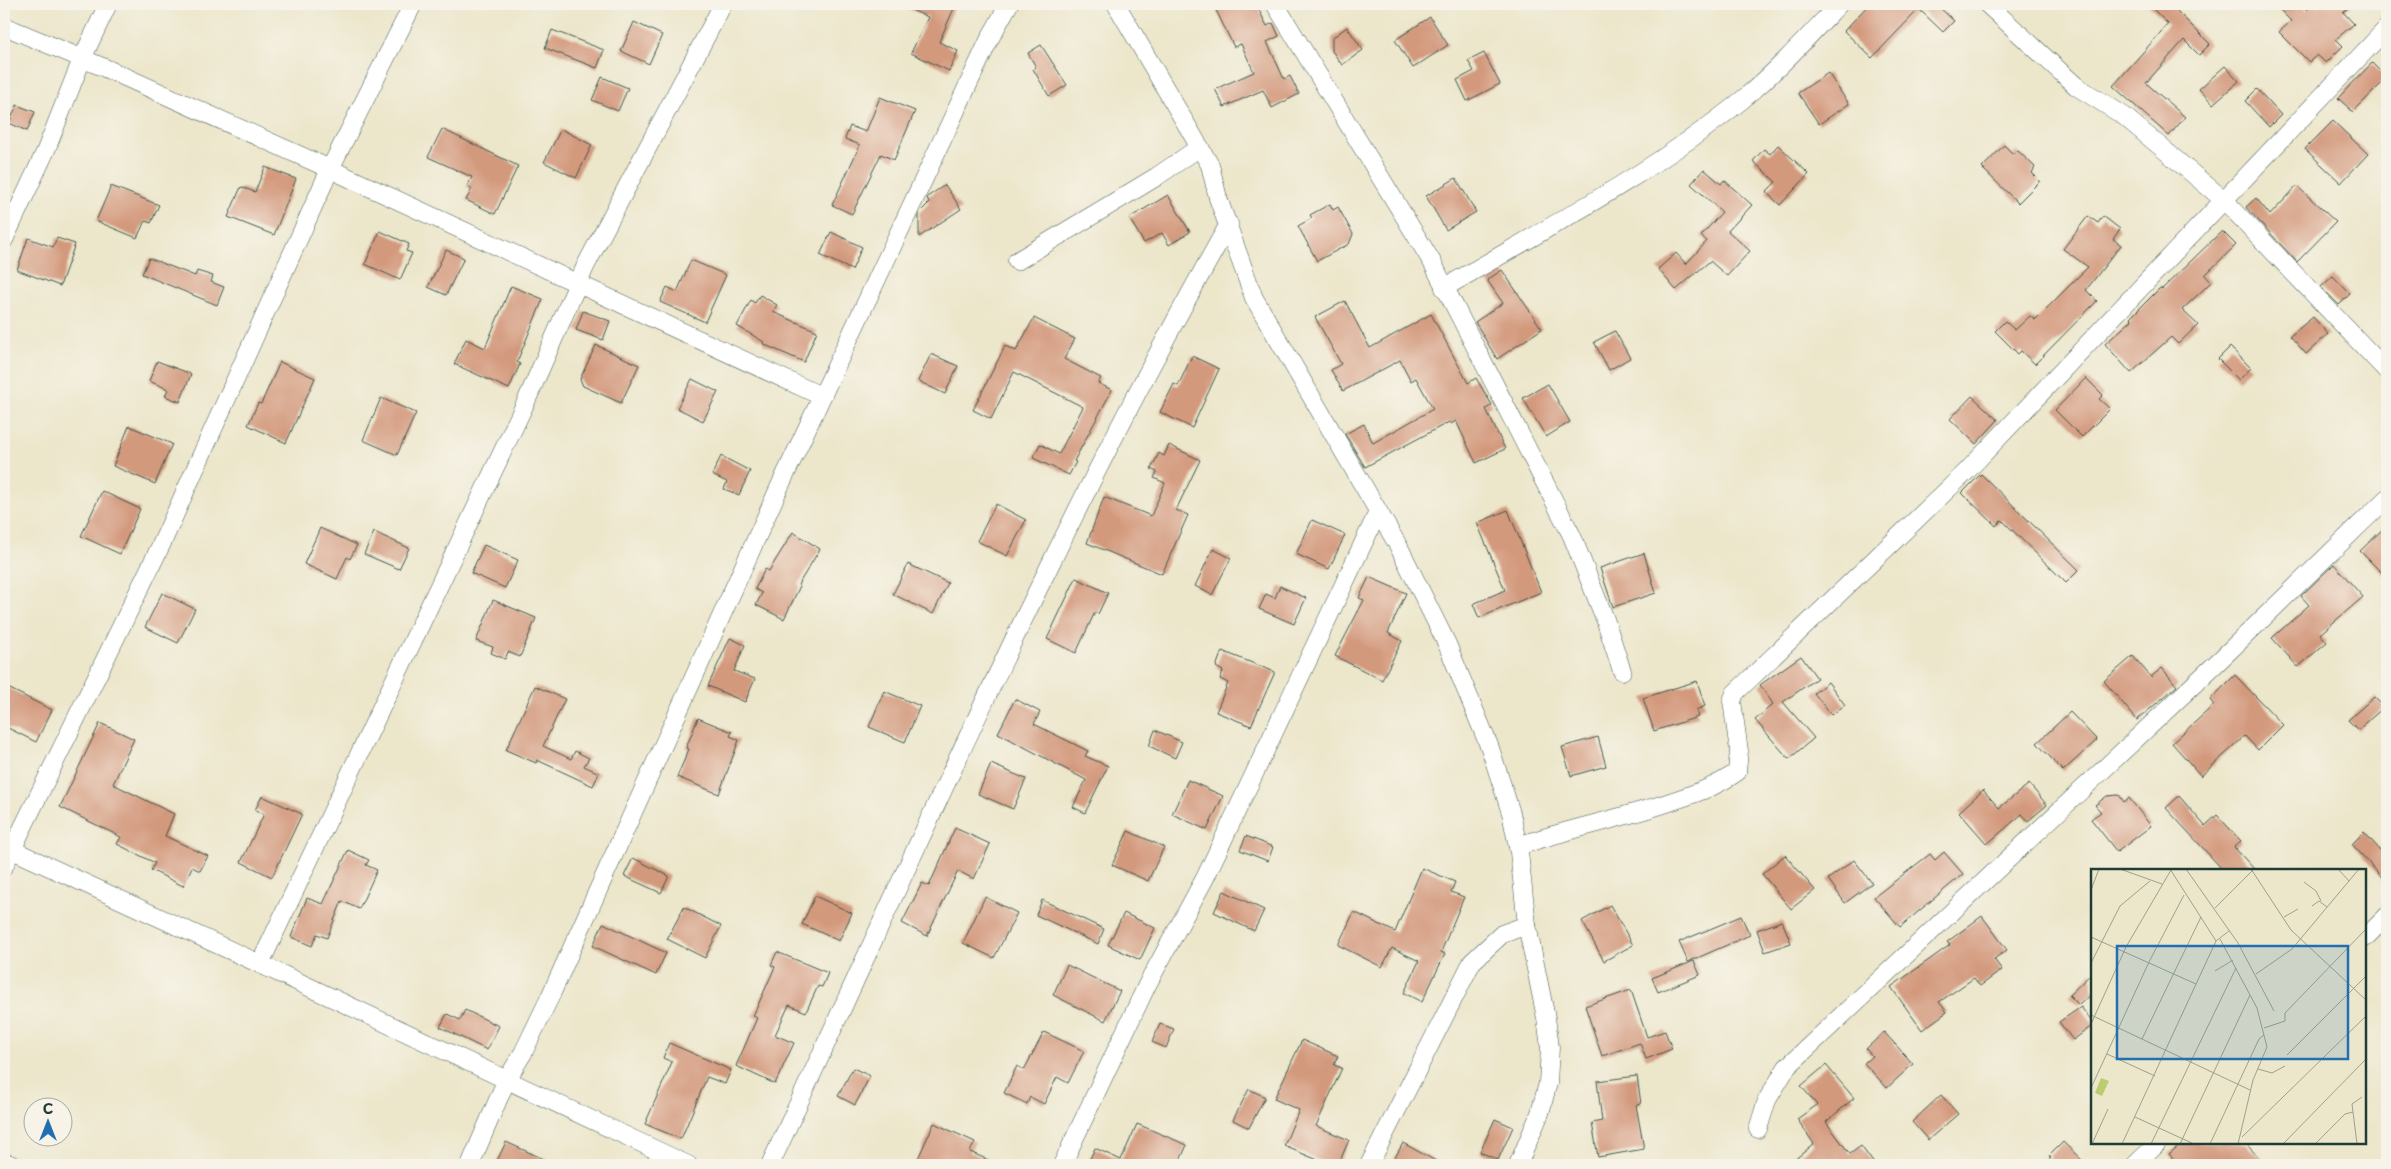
<svg xmlns="http://www.w3.org/2000/svg" width="2391" height="1169" viewBox="0 0 2391 1169" font-family="'Playpen Sans',sans-serif">
  <style>
    .building { fill: #d3997d }
    .lines { fill: none; stroke-linecap: round; stroke-linejoin: round }
    .minor-casing { stroke: #3e564b; stroke-width: 19 }
    .minor { stroke: #fff; stroke-width: 18 }
    .inset-road { fill: none; stroke: #9aa28f; stroke-width: 1 }
    .view { fill: #1f6fb2; fill-opacity: 0.15; stroke: #1f6fb2; stroke-width: 2.5 }
    .inset-edge { fill: none; stroke: #1f3d34; stroke-width: 2.5 }
  </style>
  <rect width="100%" height="100%" fill="#f7f3e8"/>
  <filter id="ink" filterUnits="userSpaceOnUse"><feTurbulence type="fractalNoise" baseFrequency=".02" numOctaves="2"/><feDisplacementMap in="SourceGraphic" scale="10" xChannelSelector="R" yChannelSelector="G"/><feConvolveMatrix kernelMatrix="1 2 1 2 8 2 1 2 1" color-interpolation-filters="sRGB"/></filter>
  <filter id="wash" filterUnits="userSpaceOnUse"><feTurbulence type="fractalNoise" baseFrequency=".0096" numOctaves="4" result="noise"/><feDisplacementMap in="SourceGraphic" scale="20" xChannelSelector="R" yChannelSelector="G"/><feGaussianBlur stdDeviation="1.12" result="paint"/><feColorMatrix in="noise" values="0 0 0 0 0 0 0 0 0 0 0 0 0 0 0 0 0 1.4 0 .05"/><feComposite in="paint" operator="in"/></filter>
  <g filter="url(#wash)">
    <rect width="100%" height="100%" fill="#ece6cb"/>
    <g id="blocks">
      <!-- building -->
      <g class="building">
        <path d="M897 4H956L939 42 958 51 949 71 911 53 928 17Z"/>
        <path d="M1213 4H1256L1267 26 1273 23 1279 36 1267 42 1284 79 1290 76 1299 94 1272 108 1263 90 1224 107 1215 89 1254 72 1241 44 1234 47Z"/>
        <path d="M1869 4H1936L1954 21 1943 32 1919 9 1872 58 1844 31Z"/>
        <path d="M2148 4H2170L2210 44 2199 55 2184 40 2146 83 2185 117 2169 136 2113 86 2168 24Z"/>
        <path d="M2274 4H2301L2307 10 2314 4H2353L2343 12 2354 24 2336 39 2343 46 2326 63 2317 55 2309 62 2279 32 2291 21Z"/>
        <path d="M1430 17 1448 45 1413 68 1395 40Z"/>
        <path d="M634 22 662 35 649 64 621 51Z"/>
        <path d="M1347 27 1363 50 1342 65 1332 51V38Z"/>
        <path d="M552 30 604 50 597 68 545 48Z"/>
        <path d="M1041 45 1067 85 1049 96 1033 69 1036 67 1028 53Z"/>
        <path d="M1484 53 1500 84 1467 101 1457 80 1474 71 1468 61Z"/>
        <path d="M2372 63 2387 78 2353 112 2338 98Z"/>
        <path d="M2225 66 2239 81 2213 104 2199 89Z"/>
        <path d="M1828 73 1849 104 1819 124 1798 93Z"/>
        <path d="M602 77 628 88 618 111 592 100Z"/>
        <path d="M2257 89 2281 115 2269 127 2245 101Z"/>
        <path d="M880 97 915 111 894 160 881 154 852 214 832 205 860 145 845 139 850 126 866 132Z"/>
        <path d="M17 105 35 112 27 131 9 123Z"/>
        <path d="M2333 121 2368 154 2341 183 2305 149Z"/>
        <path d="M442 129 518 166 495 214 466 200 472 189 467 187 472 177 428 157Z"/>
        <path d="M561 129 592 145 576 178 544 162Z"/>
        <path d="M1778 145 1809 174 1780 205 1766 192 1776 182 1753 161 1764 149 1770 154Z"/>
        <path d="M2004 145 2013 154 2017 150 2035 167 2032 173 2040 181 2018 203 1982 168Z"/>
        <path d="M265 167 296 179 274 235 228 217 241 187 255 192Z"/>
        <path d="M1704 169 1721 184 1724 180 1752 205 1728 231 1750 251 1727 276 1710 261 1676 290 1658 269 1676 253 1686 264 1707 241 1701 236 1722 212 1691 184Z"/>
        <path d="M1456 178 1476 212 1446 230 1426 196Z"/>
        <path d="M945 185 961 209 919 237V213L929 203 927 197Z"/>
        <path d="M111 186 159 205 151 223 145 221 137 238 96 221Z"/>
        <path d="M2297 186 2336 222 2297 262 2246 207 2256 198 2270 215Z"/>
        <path d="M1168 195 1190 232 1169 245 1162 233 1144 243 1129 218Z"/>
        <path d="M1330 204 1333 210 1338 207 1353 234 1349 244 1317 261 1298 226 1312 218 1310 215Z"/>
        <path d="M2088 216 2098 223 2103 216 2120 229 2113 239 2121 245 2086 290 2097 301 2035 364 2021 351 2018 354 1995 331 2005 321 2015 330 2030 316 2035 320 2088 267 2063 249Z"/>
        <path d="M380 231 409 244 406 251 412 253 400 280 365 264Z"/>
        <path d="M2222 231 2236 245 2205 275 2211 282 2182 310 2198 325 2178 344 2171 337 2131 373 2105 344 2132 320 2130 318 2160 288 2162 289Z"/>
        <path d="M831 232 862 247 852 270 820 255Z"/>
        <path d="M28 238 53 247 57 238 75 244 60 286 17 270Z"/>
        <path d="M446 250 464 258 446 295 428 287Z"/>
        <path d="M149 258 195 276 197 271 213 276 211 282 224 287 217 305 142 274Z"/>
        <path d="M691 260 726 275 705 322 660 302 667 287 677 292Z"/>
        <path d="M1502 270 1542 329 1497 359 1475 322 1503 303 1487 280Z"/>
        <path d="M2333 276 2350 294 2339 305 2321 287Z"/>
        <path d="M511 286 543 299 517 362 520 364 509 389 454 364 466 339 485 348Z"/>
        <path d="M760 295 777 305 773 312 817 331 804 362 763 344 764 342 737 326 751 300 755 303Z"/>
        <path d="M1345 301 1370 348 1431 314 1468 383 1476 378 1492 405 1486 409 1505 449 1476 463 1456 421 1451 424 1449 422 1365 467 1345 434 1364 424 1373 443 1433 409 1416 378 1411 381 1400 360 1343 391 1331 370 1341 364 1315 317Z"/>
        <path d="M583 311 610 321 603 340 576 330Z"/>
        <path d="M2313 317 2328 334 2306 354 2290 336Z"/>
        <path d="M1034 318 1075 339 1064 359 1101 378 1098 383 1112 390 1074 461 1076 462 1069 475 1033 458 1040 444 1059 454 1083 407 1014 372 991 419 973 410 1005 346 1016 351Z"/>
        <path d="M1615 331 1630 358 1609 370 1594 342Z"/>
        <path d="M596 345 639 365 621 403 583 386 580 379Z"/>
        <path d="M2230 347 2251 368 2239 380 2218 359Z"/>
        <path d="M931 354 958 366 945 394 918 381Z"/>
        <path d="M1192 356 1219 369 1192 428 1160 412 1174 384 1178 386Z"/>
        <path d="M157 361 191 374 180 402 165 396 168 389 149 381Z"/>
        <path d="M280 362 315 378 286 443 248 425 258 403 261 404Z"/>
        <path d="M2086 378 2103 395 2099 399 2110 409 2082 437 2055 410Z"/>
        <path d="M692 379 718 392 703 421 677 408Z"/>
        <path d="M1548 384 1570 422 1546 437 1523 398Z"/>
        <path d="M1972 396 1998 420 1976 444 1950 419Z"/>
        <path d="M381 398 416 413 397 455 363 440Z"/>
        <path d="M129 426 172 444 155 484 113 466Z"/>
        <path d="M1169 445 1200 460 1176 510 1188 515 1162 574 1087 543 1104 497 1151 516 1165 483 1154 478 1157 472 1151 469 1159 453 1164 456Z"/>
        <path d="M721 456 750 471 739 495 724 489 727 482 712 475Z"/>
        <path d="M1981 474 2079 570 2066 583 2002 520 1996 526 1962 493Z"/>
        <path d="M102 491 140 509 120 554 81 536Z"/>
        <path d="M996 504 1026 520 1007 556 977 541Z"/>
        <path d="M1508 510 1541 592 1479 618 1473 604 1505 590 1477 523Z"/>
        <path d="M1312 520 1345 535 1329 569 1296 554Z"/>
        <path d="M2387 525V578L2360 551Z"/>
        <path d="M320 528 357 545 350 559 347 557 337 579 304 564Z"/>
        <path d="M374 532 409 548 399 569 364 554Z"/>
        <path d="M793 532 820 549 798 585 800 586 784 619 756 605 762 593 755 589 765 569 769 571Z"/>
        <path d="M484 545 518 560 505 588 471 573Z"/>
        <path d="M1213 549 1231 558 1212 595 1195 586Z"/>
        <path d="M1644 553 1656 593 1613 607 1600 568Z"/>
        <path d="M908 564 948 583 933 614 893 594Z"/>
        <path d="M2334 564 2363 597 2320 634 2327 642 2298 667 2272 638 2309 605 2301 596Z"/>
        <path d="M1369 577 1406 593 1388 633 1402 641 1382 680 1335 656 1364 600 1359 598Z"/>
        <path d="M1076 578 1108 593 1098 614 1095 612 1076 653 1047 639Z"/>
        <path d="M1280 586 1306 598 1294 624 1259 609 1266 594 1275 598Z"/>
        <path d="M162 593 195 609 178 643 145 627Z"/>
        <path d="M493 600 536 618 520 657 508 652 505 659 491 653 493 647 476 641Z"/>
        <path d="M730 638 745 645 734 671 755 679 745 702 708 686Z"/>
        <path d="M1222 651 1275 672 1251 726 1216 712 1228 683 1220 679 1223 671 1216 667Z"/>
        <path d="M1801 656 1817 678 1783 702 1814 738 1789 759 1755 720 1773 704 1760 685Z"/>
        <path d="M2133 656 2151 677 2162 668 2177 686 2137 720 2104 681Z"/>
        <path d="M2235 675 2283 725 2258 750 2245 736 2201 776 2172 743 2214 705 2210 700Z"/>
        <path d="M1697 681 1705 706 1696 710 1698 717 1654 731 1643 698Z"/>
        <path d="M1828 682 1845 705 1831 715 1814 693Z"/>
        <path d="M4 686 52 710 36 742 4 726Z"/>
        <path d="M535 686 565 699 543 746 571 759 575 751 589 758 584 766 599 773 593 786 537 760 536 763 506 750Z"/>
        <path d="M884 691 920 706 905 742 869 727Z"/>
        <path d="M2374 697 2384 707 2358 730 2348 720Z"/>
        <path d="M1015 699 1040 712 1034 724 1088 751 1085 756 1108 766 1085 813 1073 807 1086 780 998 733Z"/>
        <path d="M2070 712 2097 740 2063 771 2037 743Z"/>
        <path d="M698 718 732 732 730 736 739 740 719 794 677 777 689 749 686 748Z"/>
        <path d="M100 723 134 739 113 784 174 814 165 836 208 856 200 871 192 867 183 886 151 870 155 863 117 844 121 837 60 807Z"/>
        <path d="M1155 730 1182 742 1175 758 1149 746Z"/>
        <path d="M1598 737 1606 766 1571 776 1562 747Z"/>
        <path d="M991 764 1026 779 1013 809 978 794Z"/>
        <path d="M1188 780 1223 796 1207 830 1172 814Z"/>
        <path d="M2029 784 2047 805 2028 821 2022 814 1987 844 1959 812 1983 790 1999 808Z"/>
        <path d="M2119 795 2124 802 2129 798 2151 826 2117 852 2091 819 2101 812 2095 805 2107 796Z"/>
        <path d="M262 796 302 814 272 877 241 862 264 814 255 810Z"/>
        <path d="M2179 796 2205 826 2217 815 2241 841 2234 847 2255 870H2223L2166 808Z"/>
        <path d="M955 828 990 844 974 879 958 871 927 936 902 923 922 883 929 886Z"/>
        <path d="M1128 831 1164 847 1148 881 1112 865Z"/>
        <path d="M2364 832 2380 850 2387 844V883L2352 844Z"/>
        <path d="M1246 836 1273 847 1268 861 1240 850Z"/>
        <path d="M348 850 369 860 366 865 377 870 359 909 342 901 327 938 317 934 312 946 291 937 307 898 323 904Z"/>
        <path d="M1944 852 1963 874 1900 927 1874 897 1930 854 1935 860Z"/>
        <path d="M1785 855 1815 890 1791 909 1762 874Z"/>
        <path d="M633 858 669 876 661 893 624 876Z"/>
        <path d="M1854 860 1872 883 1845 903 1828 879Z"/>
        <path d="M1422 868 1455 882 1451 892 1464 897 1441 952 1445 954 1422 1002 1404 993 1419 961 1392 948 1382 967 1338 945 1354 912 1395 932Z"/>
        <path d="M1224 891 1264 910 1254 931 1214 912Z"/>
        <path d="M815 896 852 913 839 941 802 924Z"/>
        <path d="M985 897 1017 913 994 958 963 943Z"/>
        <path d="M1042 900 1104 929 1098 944 1036 915Z"/>
        <path d="M1610 905 1633 945 1604 961 1582 921Z"/>
        <path d="M684 907 721 926 705 958 667 939Z"/>
        <path d="M1124 913 1155 928 1140 960 1108 945Z"/>
        <path d="M1741 916 1750 935 1688 962 1679 942Z"/>
        <path d="M1982 916 2007 950 1994 959 2002 970 1980 986 1974 978 1939 1002 1947 1012 1922 1030 1891 987 1950 945 1947 942Z"/>
        <path d="M1782 921 1791 943 1765 952 1757 930Z"/>
        <path d="M603 923 666 953 656 975 593 946Z"/>
        <path d="M777 952 828 973 822 987 818 986 806 1012 789 1005 775 1035 794 1043 775 1084 736 1066 757 1018 753 1016 775 967 771 965Z"/>
        <path d="M1694 961 1700 975 1658 992 1652 978Z"/>
        <path d="M1067 965 1120 991 1105 1021 1053 995Z"/>
        <path d="M2092 973V993L2079 1005 2069 995Z"/>
        <path d="M1631 990 1647 1037 1665 1031 1672 1049 1646 1059 1640 1043 1602 1056 1585 1006Z"/>
        <path d="M2081 1007 2092 1022V1026L2073 1040 2059 1022Z"/>
        <path d="M465 1010 499 1026 487 1050 440 1027 447 1014 460 1020Z"/>
        <path d="M1160 1024 1174 1029 1166 1048 1152 1042Z"/>
        <path d="M1044 1032 1084 1051 1068 1083 1057 1077 1044 1104 1030 1097 1027 1104 1004 1093 1017 1066 1024 1070Z"/>
        <path d="M1884 1032 1913 1064 1887 1088 1864 1063 1872 1056 1866 1049Z"/>
        <path d="M1302 1040 1338 1056 1334 1065 1342 1068 1316 1126 1349 1140 1338 1165H1330L1284 1146 1299 1110 1274 1099Z"/>
        <path d="M669 1043 731 1070 725 1084 707 1077 681 1139 645 1124 672 1062 663 1058Z"/>
        <path d="M1826 1065 1854 1098 1826 1122 1850 1154 1861 1146 1875 1165H1788L1814 1144 1797 1119 1817 1105 1801 1086Z"/>
        <path d="M853 1068 870 1076 855 1105 838 1096Z"/>
        <path d="M1637 1076 1641 1104 1636 1105 1644 1149 1598 1157 1592 1123 1602 1121 1597 1081Z"/>
        <path d="M1249 1089 1265 1097 1249 1128 1233 1120Z"/>
        <path d="M1941 1095 1958 1114 1928 1140 1912 1122Z"/>
        <path d="M1495 1119 1513 1127 1498 1160 1480 1152Z"/>
        <path d="M934 1123 975 1142 970 1152 1000 1165H915Z"/>
        <path d="M1137 1124 1187 1145 1178 1165H1087L1095 1148 1121 1160Z"/>
        <path d="M506 1142 557 1165H495Z"/>
        <path d="M2063 1142 2087 1165H2044L2051 1158 2049 1156Z"/>
        <path d="M1403 1143 1443 1165H1391Z"/>
        <path d="M2182 1143H2245L2266 1165H2178L2169 1154Z"/>
      </g>
    </g>
  </g>
  <g filter="url(#ink)">
    <use href="#blocks" fill-opacity="0" stroke="#3e564b" stroke-width="1"/>
    <g class="lines">
      <!-- minor casing -->
      <g class="minor-casing">
        <g id="minor">
          <path d="M1116 4 1210 165 1218 198 1254 298 1399 547 1447 644 1490 748 1511 813 1519 852 1527 925 1546 1018 1550 1047 1548 1083 1540 1113 1518 1165"/>
          <path d="M1275 4 1432 262 1572 536 1605 619 1622 671"/>
          <path d="M1987 4 2076 86 2124 116 2225 201 2387 371"/>
          <path d="M4 26 105 68 330 169 821 396"/>
          <path d="M4 240 46 150 82 59 108 4"/>
          <path d="M1017 261 1156 177 1200 147"/>
          <path d="M1444 288C1545 229 1651 174 1742 100 1777 71 1808 37 1839 4"/>
          <path d="M4 846 260 964 688 1165"/>
          <path d="M1518 846C1568 829 1620 819 1670 802 1694 794 1716 787 1737 772L1739 751 1732 701 1735 693 1967 471 2387 28"/>
          <path d="M4 866 162 543 330 169 413 4"/>
          <path d="M2365 938 2387 916"/>
          <path d="M260 964 525 404 586 265 723 4"/>
          <path d="M1758 1129 1767 1100 1787 1067 2222 658 2387 498"/>
          <path d="M4 1162 12 1165"/>
          <path d="M470 1165 506 1081 523 1053 549 999 779 488 990 38 1009 4"/>
          <path d="M770 1165C917 849 1056 528 1229 224"/>
          <path d="M1062 1165 1147 985 1205 878 1378 512"/>
          <path d="M1369 1165 1472 962 1502 934 1527 925"/>
          <path d="M2135 1165 2158 1143"/>
        </g>
      </g>
      <!-- minor -->
      <use href="#minor" class="minor"/>
    </g>
  </g>
  <!-- overview -->
  <g transform="translate(2091 869)">
    <rect width="275" height="275" fill="#ece6cb"/>
    <path d="M10 209 18 212 11 227 4 224Z" fill="#bccc6f"/>
    <path class="inset-road" d="M29 0 71 15M79 0 125 72M95 0 147 74 183 142M160 0 200 61 275 131M247 0 258 12M213 13 225 22 230 32M0 21 8 0M221 37 228 32 236 38M124 39 163 0M193 48 207 40M0 68 105 115M129 70 166 139 176 178 162 211 147 275M0 94 29 37 59 12M124 102 142 91M165 105 201 80 268 0M0 146 159 221M0 155 35 78 80 1M173 159 194 152V144L275 60M51 170 110 48M16 185 64 207M196 186 275 107M167 200 181 204 194 197M0 219 58 93 93 26M44 248 103 275M151 268 275 147M1 275 17 240M31 275 125 72 138 62M60 275 145 99M89 275 159 126M119 275 168 170 173 166M192 275 275 190M224 275 254 245 262 243M266 275 261 235 271 228"/>
    <path class="view" d="M26 77H257V190H26Z"/>
    <rect width="275" height="275" class="inset-edge"/>
  </g>
  <!-- margin -->
  <rect width="2391" height="1169" fill="none" stroke="#f7f3e8" stroke-width="20"/>
  <!-- north arrow -->
  <g transform="translate(48 1122)"><circle r="24" fill="#f7f3e8" stroke="#a1aaa0"/>
  <path d="M0-4L9 19L0 12L-9 19Z" fill="#1f6fb2"/>
  <text y="-8" font-size="14" font-weight="bold" text-anchor="middle" fill="#1f3d34">С</text>
  </g>
</svg>
